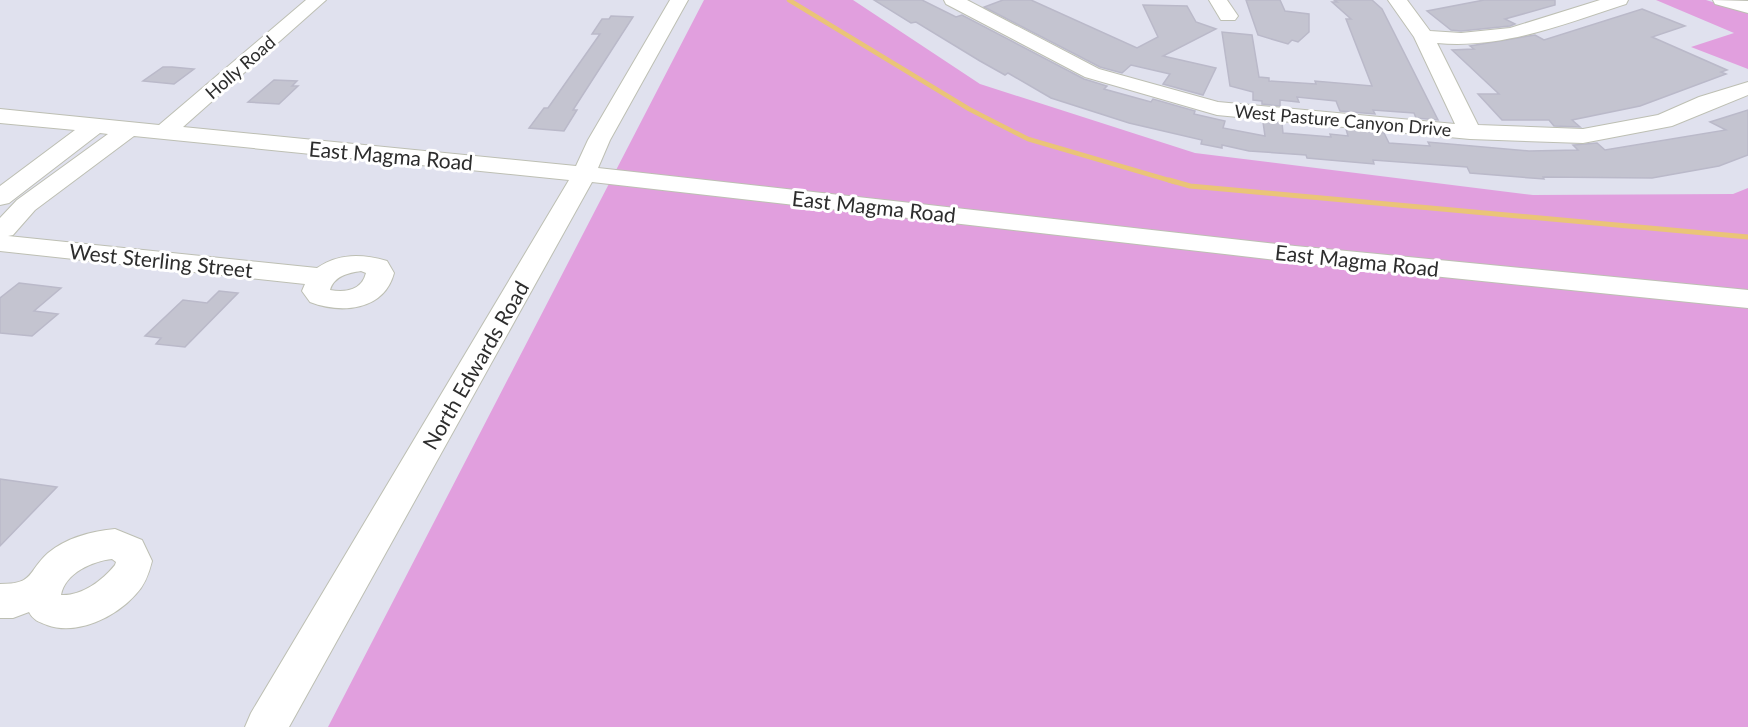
<svg xmlns="http://www.w3.org/2000/svg" width="1748" height="727" viewBox="0 0 1748 727" font-family="Lato,sans-serif">
  <style>
    .green { fill: #e19fde }
    .lines { fill: none; stroke-linecap: round; stroke-linejoin: round }
    .stream-far1 { stroke: #eac478; stroke-width: 4.5 }
    .stream { stroke: #eac478; stroke-width: 5 }
    .building { fill: #c4c4d0; stroke: #bab9c9; stroke-width: 1.5 }
    .minor-casing { stroke: #bdbfb3; stroke-width: 2 }
    .minor { fill: #fff; fill-rule: evenodd }
    .labels { text-anchor: middle; dominant-baseline: central; stroke-width: 6; stroke-linejoin: round; paint-order: stroke }
    .far-street-label { font-size: 18px; fill: #2d2d2d; stroke: #fff }
    .street-label { font-size: 21px; fill: #2d2d2d; stroke: #fff }
  </style>
  <rect width="100%" height="100%" fill="#e0e1ee"/>
  <!-- green -->
  <g class="green">
    <path d="M704 0H853L980 84 1195 153 1533 195 1733 194 1748 188V727H328Z"/>
    <path d="M1656 0H1706L1748 13V69L1691 47 1734 33Z"/>
  </g>
  <g class="lines">
    <!-- stream-far1 -->
    <path class="stream-far1" d="M789 0 969 109 1028 139 1175 182"/>
    <!-- stream -->
    <path class="stream" d="M1169 180 1190 186 1748 237"/>
  </g>
  <!-- building -->
  <g class="building">
    <path d="M874 0H922L956 17 962 15 1084 79 1107 86 1104 89 1151 102 1153 99 1195 111 1194 114 1225 121 1223 128 1265 136 1263 122 1282 123 1283 133 1331 137 1330 134 1348 136 1346 129 1384 133 1389 143 1430 146 1428 142 1529 151 1578 150 1573 145 1597 143 1605 150 1726 130 1710 122 1748 110V155L1719 166 1652 178 1543 177 1544 179 1470 173 1467 167 1373 160 1374 164 1307 158 1306 155 1249 151 1222 145V148L1201 144 1202 140 1129 123 1051 98 1008 73 1005 75 980 61 916 22 911 23Z"/>
    <path d="M1003 0H1031L1137 48 1158 37 1143 5 1187 6 1196 22 1216 29 1163 56 1216 68 1203 95 1163 84 1170 74 1131 65 1122 73 1100 67 984 7Z"/>
    <path d="M1246 0H1280L1285 11 1309 14V32L1298 42 1292 40 1288 44 1258 35Z"/>
    <path d="M1334 0H1372L1382 9 1438 120 1416 118 1414 113 1373 110 1375 114 1340 111 1336 101 1297 97 1299 102 1280 100V106L1262 104V101L1253 100V92L1230 86 1222 32 1252 35 1259 77 1269 78V81L1316 84 1315 81 1372 86 1346 19H1351L1332 2H1337Z"/>
    <path d="M1484 0H1555V5L1505 19 1515 24 1510 26 1461 31 1451 30 1427 11Z"/>
    <path d="M1642 9 1685 26 1652 37 1727 70 1721 72 1726 74 1640 106 1572 120 1580 127 1554 126 1549 120H1502L1478 94H1499L1452 50 1474 49 1470 46 1535 35 1544 40Z"/>
    <path d="M611 16 633 17 573 110H577L564 131 529 128 544 108H548L600 34H592L602 19H609Z"/>
    <path d="M163 67H172L194 69 174 84 143 81Z"/>
    <path d="M274 80 297 81 292 86H298L279 104 248 102Z"/>
    <path d="M19 283 61 288 34 311 58 314 32 336 0 333V298Z"/>
    <path d="M219 291 238 293 185 347 156 344 161 338 145 336 183 300 207 303Z"/>
    <path d="M0 479 57 487 0 546Z"/>
  </g>
  <g class="lines">
    <!-- minor casing -->
    <g class="minor-casing">
      <g id="minor">
        <path d="M306 0H326L183 127 576 166 588 140 670 0H688L610 140 598 168 1295 246 1748 290V308L1295 262 592 182 289 727H245L251 713 569 180 134 136 35 210 13 235 8 236 317 268C339 253 362 254 387 261L394 273C384 311 341 314 310 302L302 291 305 284 0 251V218L17 200 108 134 100 133 9 203 0 205V186L75 130 0 123V109L159 125ZM361 271 366 273C362 290 346 293 330 290 334 276 348 273 361 271Z"/>
        <path d="M944 0H967L1099 69 1218 102 1455 124 1414 37 1388 0H1407L1430 31 1461 33 1510 28 1600 0H1628L1626 4C1563 24 1505 49 1437 43L1478 125 1583 129 1658 115 1699 97 1748 82V95L1672 126 1583 143 1470 139 1217 115 1085 77 946 4Z"/>
        <path d="M1209 0H1227L1238 16 1235 20H1221Z"/>
        <path d="M1713 0 1748 1V13L1715 4Z"/>
        <path d="M115 529 142 540 152 561C149 573 145 585 136 594 116 617 77 636 47 625 39 622 33 620 29 612L13 618H0V584C35 584 27 572 48 553 66 538 92 531 115 529ZM112 559 116 562 115 565C102 581 82 596 61 595 65 573 93 561 112 559Z"/>
      </g>
    </g>
    <!-- minor -->
    <use href="#minor" class="minor"/>
  </g>
  <g class="labels">
    <!-- far-street labels -->
    <g class="far-street-label">
      <text transform="translate(240 67) rotate(-41)">Holly Road</text>
      <text transform="translate(1343 120) rotate(5)">West Pasture Canyon Drive</text>
    </g>
    <!-- street labels -->
    <g class="street-label">
      <text transform="translate(391 155) rotate(5)">East Magma Road</text>
      <text transform="translate(874 206) rotate(6)">East Magma Road</text>
      <text transform="translate(161 260) rotate(6)">West Sterling Street</text>
      <text transform="translate(1357 260) rotate(6)">East Magma Road</text>
      <text transform="translate(475 365) rotate(-60)">North Edwards Road</text>
    </g>
  </g>
</svg>
